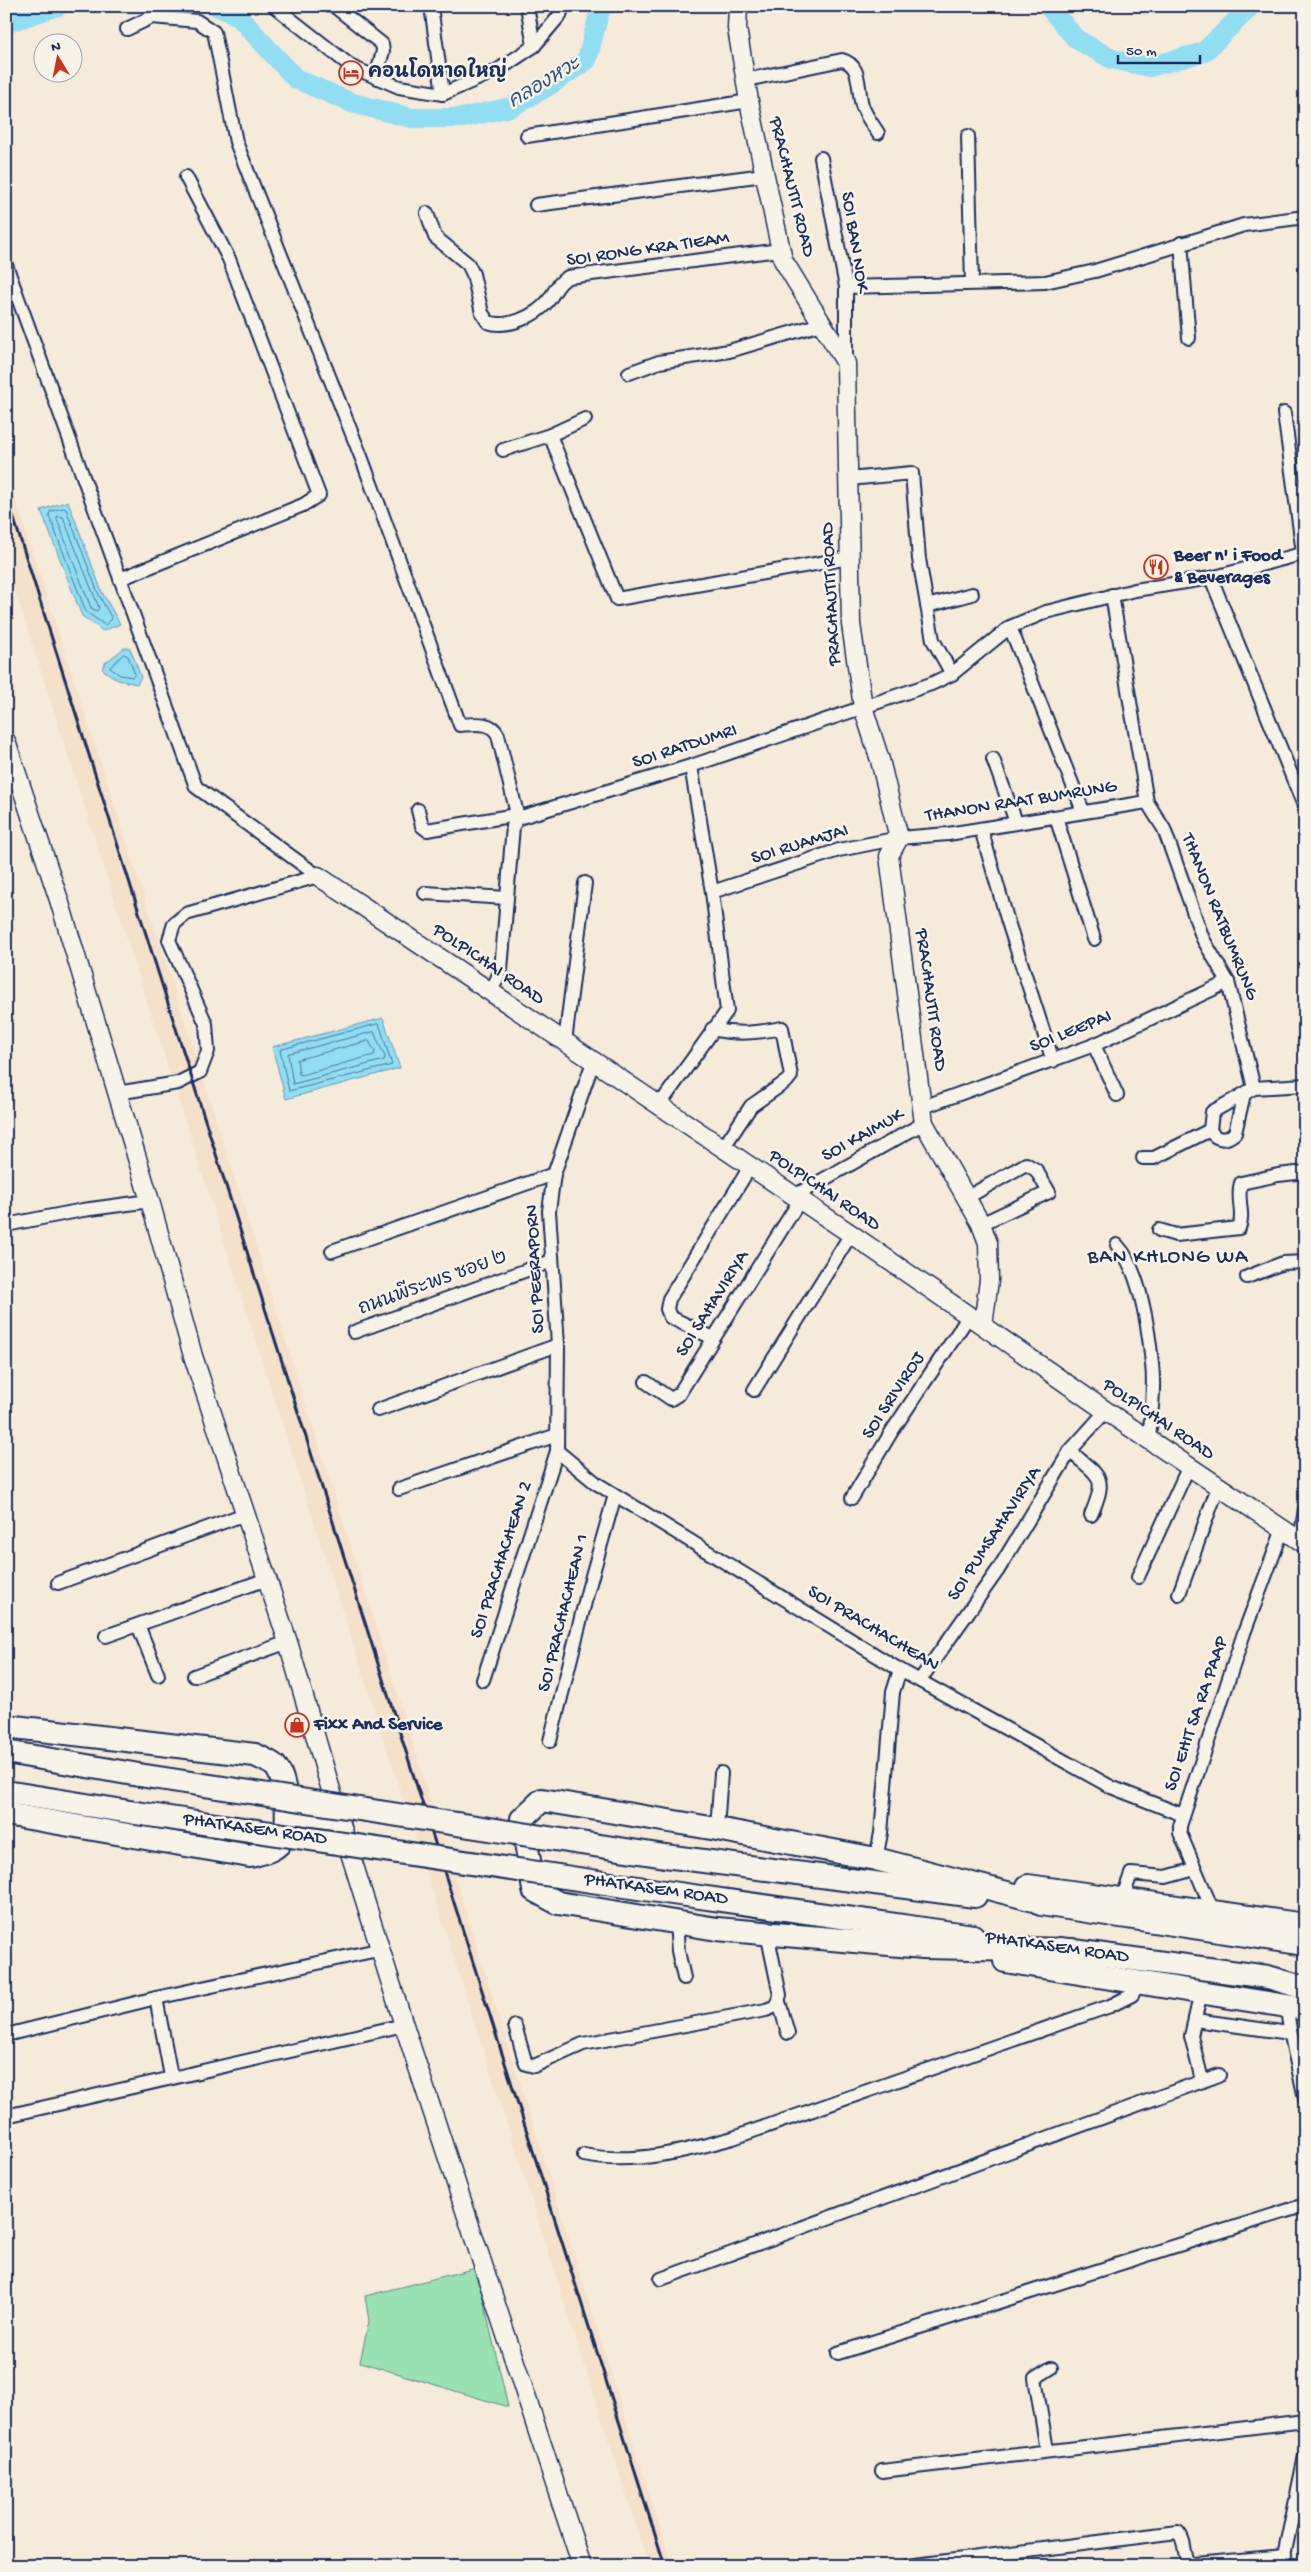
<svg xmlns="http://www.w3.org/2000/svg" width="1311" height="2572" viewBox="0 0 1311 2572" font-family="'Gochi Hand','Playpen Sans Thai',sans-serif">
  <style>
    .built { fill: #f5e0ca }
    .green { fill: #99e1b0; stroke: #5a8887 }
    .water { fill: #91ddf2; stroke: #6297b7 }
    .lines { fill: none; stroke-linecap: round; stroke-linejoin: round }
    .shore { stroke: #4a7599; stroke-width: 1 }
    .river { stroke: #91ddf2; stroke-width: 20 }
    .street-casing { stroke: #1b2f5e; stroke-width: 16 }
    .secondary-casing { stroke: #1b2f5e; stroke-width: 21 }
    .highway-casing { stroke: #1b2f5e; stroke-width: 26 }
    .street { stroke: #f7f3e8; stroke-width: 12 }
    .secondary { stroke: #f7f3e8; stroke-width: 18 }
    .highway { stroke: #f7f3e8; stroke-width: 22 }
    .rail { stroke: #1b2f5e; stroke-width: 3 }
    .highway-bridge-casing { stroke: #1b2f5e; stroke-width: 26; stroke-linecap: butt }
    .highway-bridge { stroke: #f7f3e8; stroke-width: 22 }
    .labels { text-anchor: middle; dominant-baseline: central; stroke-width: 5; stroke-linejoin: round; paint-order: stroke }
    .poi-label { font-size: 19px; font-weight: bold; fill: #1b2f5e; stroke: #f7f3e8; text-anchor: start }
    .street-label { font-size: 19px; fill: #1b2f5e; stroke: #f7f3e8 }
    .water-label { font-size: 20px; font-style: italic; fill: #33527c; stroke: #f7f3e8 }
    .quarter-label { font-size: 21px; letter-spacing: 1px; fill: #1b2f5e; stroke: #f7f3e8 }
  </style>
  <rect width="100%" height="100%" fill="#f6eada"/>
  <filter id="ink" filterUnits="userSpaceOnUse"><feTurbulence type="fractalNoise" baseFrequency=".02" numOctaves="2"/><feDisplacementMap in="SourceGraphic" scale="10" xChannelSelector="R" yChannelSelector="G"/><feConvolveMatrix kernelMatrix="1 2 1 2 8 2 1 2 1" color-interpolation-filters="sRGB"/></filter>
  <g filter="url(#ink)">
    <!-- built -->
    <path class="built" d="M6 471 190 1037 672 2566H649L6 562Z"/>
    <!-- green -->
    <path class="green" d="M476 2268 508 2407 360 2362 369 2321 365 2296Z"/>
    <!-- water -->
    <g class="water">
      <path d="M68 501 102 592 120 624 103 631 82 616 41 510Z"/>
      <path d="M124 648H130L141 677 137 684 118 680 102 669 105 663Z"/>
      <path d="M383 1018 400 1068 286 1099 272 1047Z"/>
    </g>
    <g class="lines">
      <!-- shore -->
      <g class="shore">
        <path d="M63 508 66 509 98 593 112 619 105 625 86 612 49 515 50 512Z"/>
        <path d="M58 516 63 517 99 608 97 611 91 608 57 519Z"/>
        <path d="M124 654 128 656 135 674 133 677 120 675 110 668Z"/>
        <path d="M378 1024 380 1026 392 1065 289 1091 280 1050Z"/>
        <path d="M374 1032 385 1057 384 1060 293 1084 288 1054Z"/>
        <path d="M369 1041 375 1052 374 1055 302 1075 299 1074 297 1060Z"/>
      </g>
      <!-- river -->
      <g class="river">
        <path d="M216 6 237 15 296 79 352 103 412 118H462L511 107 547 87 587 60 601 6"/>
        <path d="M1048 6 1076 39 1112 59 1149 67 1204 52 1251 6"/>
        <path d="M6 23 58 6"/>
      </g>
      <!-- street casing -->
      <g class="street-casing">
        <g id="street">
          <path d="M274 6 352 67 399 87 443 94 498 70 534 46 560 15 563 6"/>
          <path d="M334 6 382 44 383 51 376 77"/>
          <path d="M431 6 443 94"/>
          <path d="M527 6 534 46"/>
          <path d="M127 29 152 17 197 21 214 32 236 142 362 459 460 725C475 724 491 721 498 735L518 818 513 826 501 970 491 992"/>
          <path d="M746 80 842 60C862 65 857 88 862 105 865 115 873 125 878 133"/>
          <path d="M527 136 749 101"/>
          <path d="M968 136 972 283"/>
          <path d="M821 158 846 287V363"/>
          <path d="M536 205 764 175"/>
          <path d="M427 213 435 237 468 264 473 274 482 313 488 322C507 329 536 316 548 301 555 292 557 283 568 277L780 250"/>
          <path d="M1181 243 1189 338"/>
          <path d="M6 265 196 787 318 876"/>
          <path d="M846 287 1045 282 1095 271 1244 225 1305 217"/>
          <path d="M629 373 659 362 729 351 821 324"/>
          <path d="M1284 413 1303 553"/>
          <path d="M550 435 617 599 849 558"/>
          <path d="M503 450 550 435 585 419"/>
          <path d="M849 479 912 473 919 559 933 640 952 674"/>
          <path d="M1211 578 1305 808"/>
          <path d="M120 579 303 505 319 495 229 259 186 177"/>
          <path d="M1112 595 1147 802 1164 829 1203 939 1228 982 1254 1088 1305 1085"/>
          <path d="M927 606 972 594"/>
          <path d="M1010 627 1083 811"/>
          <path d="M993 759 1016 822"/>
          <path d="M418 810 422 826 427 830 510 816 518 818 691 766 931 684 952 674 1010 627 1046 612 1135 590 1211 578 1305 553"/>
          <path d="M1056 817 1094 939"/>
          <path d="M981 829 1008 922 1053 1061"/>
          <path d="M712 892 839 850 899 838 948 834 1147 802"/>
          <path d="M425 893 507 898"/>
          <path d="M712 1029C737 1035 757 1033 782 1028L791 1076 787 1081 751 1106 723 1148"/>
          <path d="M565 1042 585 883"/>
          <path d="M1094 1045 1117 1095"/>
          <path d="M117 1093 178 1083 200 1072 208 1051 206 1024 169 940 174 924 186 914 318 876"/>
          <path d="M658 1107 727 1011 712 892 691 766"/>
          <path d="M923 1107 1094 1045 1228 982"/>
          <path d="M1210 1130 1212 1112 1244 1094"/>
          <path d="M1143 1158H1154L1210 1130C1216 1141 1226 1141 1235 1133L1244 1094 1254 1088"/>
          <path d="M794 1196 924 1123"/>
          <path d="M966 1198 1026 1164 1036 1170 1049 1192 981 1224"/>
          <path d="M6 1225 83 1210 150 1201"/>
          <path d="M1159 1230 1176 1235 1239 1228C1245 1214 1236 1198 1241 1183L1278 1175 1305 1172"/>
          <path d="M1117 1245C1140 1269 1149 1331 1152 1364 1155 1389 1151 1415 1149 1440"/>
          <path d="M332 1251 554 1174"/>
          <path d="M1247 1277 1283 1263 1305 1262"/>
          <path d="M354 1332 552 1261"/>
          <path d="M713 1338 670 1317 667 1309 669 1299 750 1167"/>
          <path d="M646 1382 671 1399 679 1394 800 1200"/>
          <path d="M754 1390 851 1234"/>
          <path d="M378 1410 558 1345"/>
          <path d="M557 1451 596 1483 900 1670 1111 1787 1183 1815"/>
          <path d="M1070 1451C1100 1478 1108 1475 1091 1515"/>
          <path d="M399 1489 557 1435"/>
          <path d="M852 1498 892 1431 969 1316"/>
          <path d="M1300 1541 1305 1509"/>
          <path d="M1138 1577 1189 1466"/>
          <path d="M58 1583 245 1514"/>
          <path d="M1179 1594 1218 1487"/>
          <path d="M138 1625 158 1675"/>
          <path d="M106 1636 267 1579"/>
          <path d="M194 1676 288 1642"/>
          <path d="M483 1680 557 1451 558 1345 549 1211 554 1174 593 1062"/>
          <path d="M920 1680 998 1570 1070 1451 1106 1411"/>
          <path d="M550 1741 588 1590 615 1495"/>
          <path d="M717 1829 721 1773"/>
          <path d="M876 1859 881 1833 893 1692 900 1670"/>
          <path d="M1122 1899 1131 1874 1166 1877 1195 1869"/>
          <path d="M1213 1911 1180 1833V1826L1244 1633 1283 1529"/>
          <path d="M676 1922 678 1951 684 1978"/>
          <path d="M1201 1992 1191 2036 1202 2080"/>
          <path d="M156 1998 171 2076"/>
          <path d="M779 2002 788 2033"/>
          <path d="M1287 2006C1289 2038 1299 2068 1305 2099"/>
          <path d="M1195 2020 1289 2033"/>
          <path d="M515 2026 526 2064 534 2066 583 2044 766 2010 776 2006 780 1995 767 1933"/>
          <path d="M6 2035 156 1998 382 1949"/>
          <path d="M6 2116 404 2025"/>
          <path d="M584 2155C633 2165 686 2151 733 2138L1110 2006 1132 1995 1139 1983"/>
          <path d="M661 2279 1219 2075"/>
          <path d="M838 2353 1305 2205"/>
          <path d="M1047 2450 1035 2378 1051 2368"/>
          <path d="M882 2471 1305 2421"/>
          <path d="M908 2566 1178 2532C1186 2541 1183 2551 1188 2562L1195 2564 1285 2556"/>
          <path d="M1282 2566 1305 2456"/>
        </g>
      </g>
      <!-- secondary casing -->
      <g class="secondary-casing">
        <g id="secondary">
          <path d="M738 6 737 28 749 101 783 260 846 363 851 624 863 707 880 760 899 838 889 856 924 1123 981 1224 988 1243 989 1280 983 1325"/>
          <path d="M6 741 59 900 150 1201 193 1356 288 1642 340 1821 404 2025 582 2566"/>
          <path d="M318 876 851 1234 1106 1411 1305 1544"/>
          <path d="M287 1813 340 1821"/>
        </g>
      </g>
      <!-- highway casing -->
      <g class="highway-casing">
        <g id="highway">
          <path d="M6 1726 255 1755C261 1758 271 1762 275 1766 287 1778 290 1824 283 1838 277 1851 261 1853 250 1856L6 1814"/>
          <path d="M6 1752 139 1775"/>
          <path d="M6 1792 136 1813"/>
          <path d="M665 1856 975 1896"/>
          <path d="M1028 1886 1305 1925"/>
          <path d="M665 1892 973 1936"/>
          <path d="M1041 1904 1305 1944"/>
          <path d="M1057 1906 876 1859 717 1829 542 1800 522 1819 534 1890 558 1903 717 1929 923 1947 1072 1950"/>
          <path d="M1059 1949 1268 1977 1305 1988"/>
          <path d="M1005 1961 1305 2009"/>
        </g>
      </g>
      <!-- street -->
      <use href="#street" class="street"/>
      <!-- secondary -->
      <use href="#secondary" class="secondary"/>
      <!-- highway -->
      <use href="#highway" class="highway"/>
      <!-- rail -->
      <path class="rail" d="M6 494 665 2566"/>
      <!-- highway-bridge casing -->
      <g class="highway-bridge-casing">
        <g id="highway-bridge">
          <path d="M139 1775 665 1856"/>
          <path d="M136 1813 665 1892"/>
        </g>
      </g>
      <!-- highway-bridge -->
      <use href="#highway-bridge" class="highway-bridge"/>
    </g>
  </g>
  <!-- icons -->
  <defs>
    <g id="hotel-ring" transform="scale(1.25)"><circle r="9.5" fill="#f7f3e8" stroke="#c8321e" stroke-width="1.5"/><path d="M-6-4.5h1.5V1H6V5H4.5V3h-9V5H-6ZM-4 0a1.8 1.8 0 1 1 3.6 0ZM.5 0V-2.5h3Q6-2.5 6 0Z" fill="#c8321e"/></g>
    <g id="restaurant-ring" transform="scale(1.25)"><circle r="9.5" fill="#f7f3e8" stroke="#c8321e" stroke-width="1.5"/><path d="M-5-6h1v4h1v-4h1v4h1v-4h1v5L-1.5 .5V6h-2V.5L-5-1ZM5-6V6H3V1.5H1.5Q1.5-4 5-6Z" fill="#c8321e"/></g>
    <g id="shop-ring" transform="scale(1.25)"><circle r="9.5" fill="#f7f3e8" stroke="#c8321e" stroke-width="1.5"/><path d="M-5-2.5h2.3a2.7 3.5 0 0 1 5.4 0H5L5.5 6h-11ZM-1.5-2.5h3a1.5 2.3 0 0 0-3 0Z" fill="#c8321e"/></g>
  </defs>
  <g fill-rule="evenodd">
    <use href="#hotel-ring" x="351" y="73"/>
    <use href="#restaurant-ring" x="1156" y="567"/>
    <use href="#shop-ring" x="297" y="1725"/>
  </g>
  <g class="labels">
    <!-- poi labels -->
    <g class="poi-label">
      <text x="368" y="73">คอนโดหาดใหญ่</text>
      <text x="1174" y="556">Beer n' i Food<tspan x="1174" dy="22">&amp; Beverages</tspan></text>
      <text x="314" y="1725">Fixx And Service</text>
    </g>
    <!-- street labels -->
    <g class="street-label">
      <text transform="translate(791 187) rotate(76)">PRACHAUTIT ROAD</text>
      <text transform="translate(854 242) rotate(81)">SOI BAN NOK</text>
      <text transform="translate(648 250) rotate(-8)">SOI RONG KRA TIEAM</text>
      <text transform="translate(832 594) rotate(-93)">PRACHAUTIT ROAD</text>
      <text transform="translate(685 747) rotate(-18)">SOI RATDUMRI</text>
      <text transform="translate(1021 802) rotate(-9)">THANON RAAT BUMRUNG</text>
      <text transform="translate(800 845) rotate(-17)">SOI RUAMJAI</text>
      <text transform="translate(1219 917) rotate(68)">THANON RATBUMRUNG</text>
      <text transform="translate(488 965) rotate(34)">POLPICHAI ROAD</text>
      <text transform="translate(930 1000) rotate(82)">PRACHAUTIT ROAD</text>
      <text transform="translate(1071 1032) rotate(-22)">SOI LEEPAI</text>
      <text transform="translate(863 1136) rotate(-29)">SOI KAIMUK</text>
      <text transform="translate(824 1191) rotate(34)">POLPICHAI ROAD</text>
      <text transform="translate(536 1269) rotate(-93)">SOI PEERAPORN</text>
      <text transform="translate(433 1284) rotate(-20)">ถนนพีระพร ซอย ๒</text>
      <text transform="translate(713 1304) rotate(-58)">SOI SAHAVIRIYA</text>
      <text transform="translate(894 1396) rotate(-57)">SOI SRIVIROJ</text>
      <text transform="translate(1158 1420) rotate(34)">POLPICHAI ROAD</text>
      <text transform="translate(995 1534) rotate(-57)">SOI PUMSAHAVIRIYA</text>
      <text transform="translate(502 1560) rotate(-72)">SOI PRACHACHEAN 2</text>
      <text transform="translate(564 1613) rotate(-76)">SOI PRACHACHEAN 1</text>
      <text transform="translate(873 1629) rotate(31)">SOI PRACHACHEAN</text>
      <text transform="translate(1197 1714) rotate(-71)">SOI EHIT SA RA PAAP</text>
      <text transform="translate(255 1830) rotate(8)">PHATKASEM ROAD</text>
      <text transform="translate(656 1890) rotate(8)">PHATKASEM ROAD</text>
      <text transform="translate(1057 1948) rotate(8)">PHATKASEM ROAD</text>
    </g>
    <!-- water labels -->
    <g class="water-label">
      <text transform="translate(545 84) rotate(-31)">คลองหวะ</text>
    </g>
    <!-- quarter labels -->
    <g class="quarter-label">
      <text x="1168" y="1258">BAN KHLONG WA</text>
    </g>
  </g>
  <!-- margin -->
  <rect width="1311" height="2572" fill="none" stroke="#f7f3e8" stroke-width="25"/>
  <rect x="12" y="12" width="1286" height="2547" fill="none" stroke="#1b2f5e" stroke-width="2" filter="url(#ink)"/>
  <!-- north arrow -->
  <g transform="translate(58 58) rotate(350)"><circle r="24" fill="#f7f3e8" stroke="#9fa5b1"/>
  <path d="M0-4L9 19L0 12L-9 19Z" fill="#c8321e"/>
  <text y="-8" font-size="14" font-weight="bold" text-anchor="middle" fill="#1b2f5e">N</text>
  </g>
  <!-- scale -->
  <path d="M1118 55v8h82v-8" fill="none" stroke="#1b2f5e" stroke-width="2.5"/>
  <text x="1126" y="55" font-size="15" fill="#1b2f5e" stroke="#f7f3e8" stroke-width="4" paint-order="stroke">50 m</text>
</svg>
